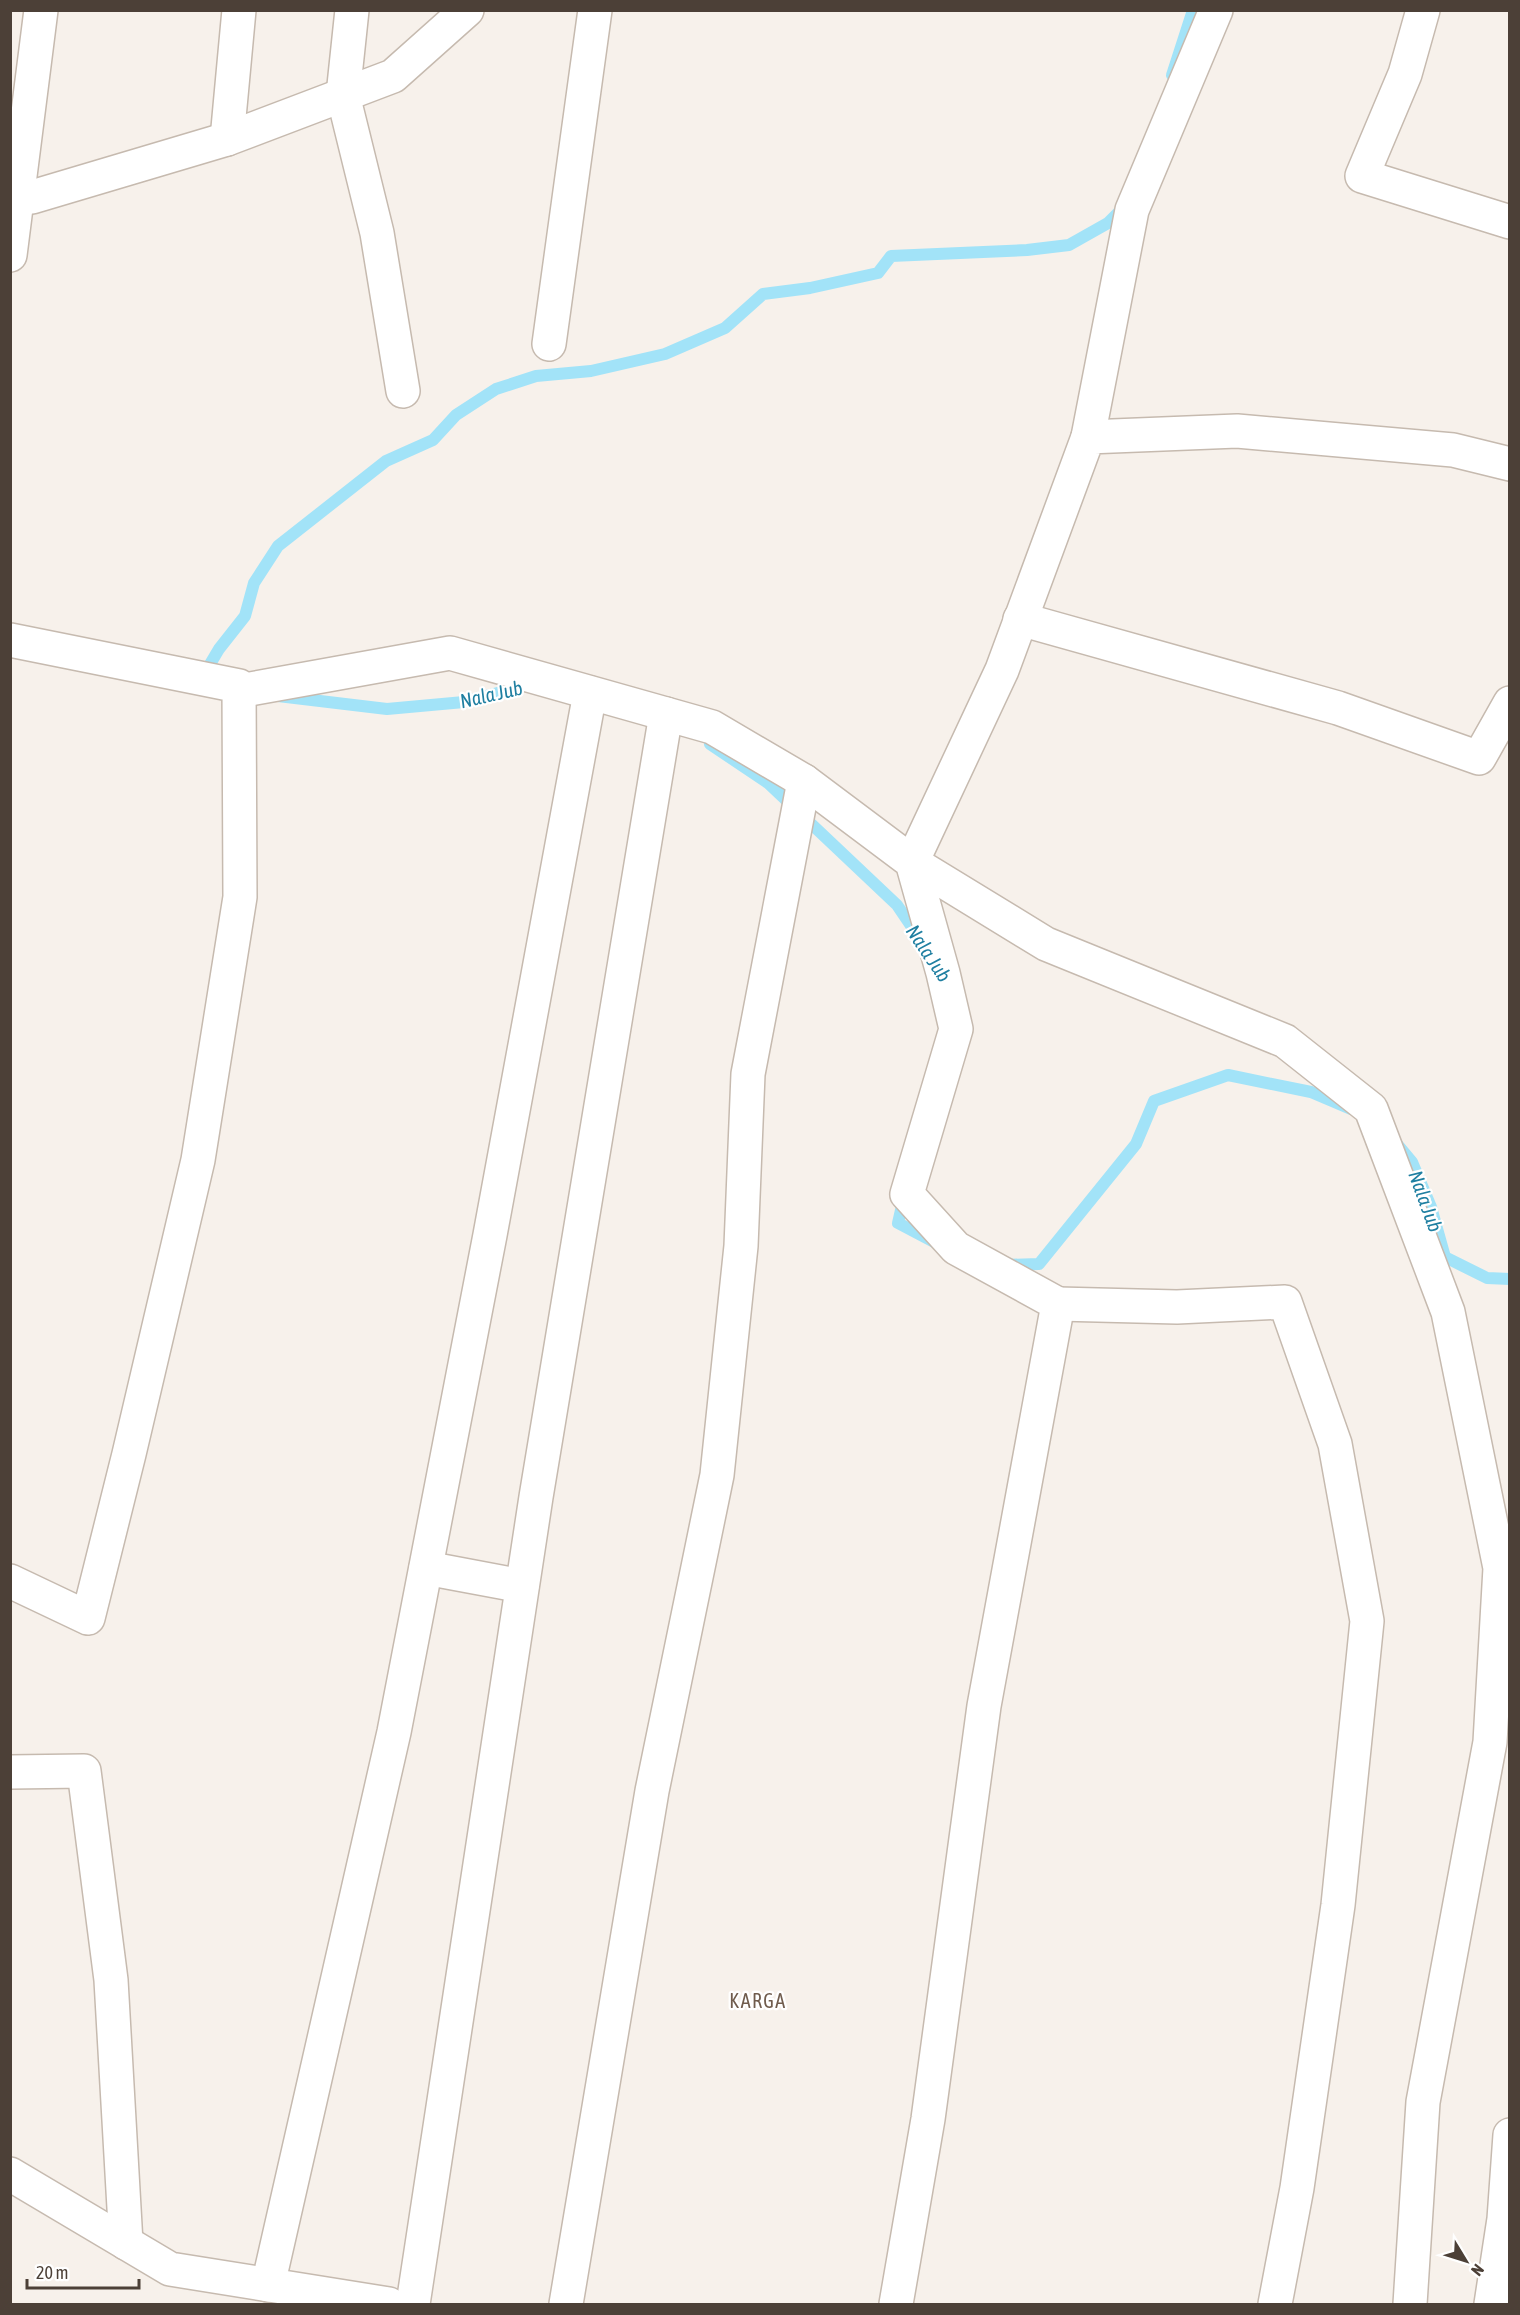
<svg xmlns="http://www.w3.org/2000/svg" width="1520" height="2315" viewBox="0 0 1520 2315" font-family="'Asap Condensed',sans-serif">
  <style>
    .lines { fill: none; stroke-linecap: round; stroke-linejoin: round }
    .stream { stroke: #a2e3f8; stroke-width: 12 }
    .minor-casing { stroke: #c6baaf; stroke-width: 36 }
    .tertiary-casing { stroke: #c6baaf; stroke-width: 36 }
    .minor { stroke: #fff; stroke-width: 33 }
    .tertiary { stroke: #fff; stroke-width: 33 }
    .labels { text-anchor: middle; dominant-baseline: central; stroke-width: 4.5; stroke-linejoin: round; paint-order: stroke }
    .water-label { font-size: 20px; font-style: italic; fill: #1f7fa1; stroke: #fff }
    .neighbourhood-label { font-size: 20px; letter-spacing: 1.5px; fill: #705c4d; stroke: #fff }
  </style>
  <rect width="100%" height="100%" fill="#f7f1eb"/>
  <g class="lines">
    <!-- stream -->
    <g class="stream">
      <path d="M1172 75 1193 10"/>
      <path d="M203 676 219 649 245 616 254 583 278 546 386 461 433 440 456 415 496 389 536 376 591 371 665 354 725 328 763 294 810 288 878 273 891 256 1027 250 1069 245 1108 223 1125 206"/>
      <path d="M278 696 387 709 464 702 531 684"/>
      <path d="M710 744 768 783 897 905 922 942"/>
      <path d="M1397 1144 1412 1162 1431 1207 1445 1257 1487 1278 1510 1279"/>
      <path d="M904 1197 898 1223 936 1243"/>
      <path d="M1005 1265 1039 1264 1136 1144 1154 1101 1228 1075 1311 1092 1351 1109"/>
    </g>
    <!-- minor casing -->
    <g class="minor-casing">
      <g id="minor">
        <path d="M352 10 343 95 377 233 403 391"/>
        <path d="M1423 10 1405 74 1362 176 1510 222"/>
        <path d="M227 139 239 10"/>
        <path d="M10 200 32 197 227 139 393 76 467 10"/>
        <path d="M10 255 41 10"/>
        <path d="M549 344 595 10"/>
        <path d="M1088 437 1132 210 1216 10"/>
        <path d="M1020 619 1338 708 1479 758 1510 703"/>
        <path d="M10 640 239 686 240 897 198 1160 129 1454 88 1618 10 1581"/>
        <path d="M239 691 450 653 712 727 804 781 912 862 943 973 956 1029 907 1194 956 1248 1058 1304 984 1706 928 2119 896 2304"/>
        <path d="M1058 1304 1177 1307 1285 1302 1335 1444 1367 1621 1338 1905 1297 2188 1275 2304"/>
        <path d="M426 1568 522 1586"/>
        <path d="M10 1772 84 1771 111 1980 126 2243"/>
        <path d="M268 2285 394 1732 490 1235 590 693"/>
        <path d="M413 2304 536 1497 666 714"/>
        <path d="M566 2304 652 1791 717 1475 741 1246 748 1074 804 781"/>
        <path d="M1410 2304 1423 2102 1490 1742 1500 1568 1448 1312 1371 1109 1285 1041 1046 944 912 862 1002 670 1088 437 1237 431 1453 450 1510 464"/>
        <path d="M1491 2304 1504 2219 1510 2135"/>
      </g>
    </g>
    <!-- tertiary casing -->
    <g class="tertiary-casing">
      <path id="tertiary" d="M10 2174 170 2269 389 2304"/>
    </g>
    <!-- minor -->
    <use href="#minor" class="minor"/>
    <!-- tertiary -->
    <use href="#tertiary" class="tertiary"/>
  </g>
  <g class="labels">
    <!-- water labels -->
    <g class="water-label">
      <text transform="translate(491 694) rotate(-13)">Nala Jub</text>
      <text transform="translate(929 953) rotate(56)">Nala Jub</text>
      <text transform="translate(1426 1201) rotate(70)">Nala Jub</text>
    </g>
    <!-- neighbourhood labels -->
    <g class="neighbourhood-label">
      <text x="758" y="2000">KARGA</text>
    </g>
  </g>
  <!-- border -->
  <rect width="1520" height="2315" fill="none" stroke="#4c4037" stroke-width="24"/>
  <!-- north arrow -->
  <g transform="translate(1466 2261) rotate(128)" stroke="#ffffff" stroke-width="4.5" paint-order="stroke">
  <path d="M0-4.5L10 22L0 15L-10 22Z" fill="#4c4037"/>
  <text y="-9" font-size="16" font-weight="bold" text-anchor="middle" fill="#4c4037">N</text>
  </g>
  <!-- scale -->
  <path d="M27 2279v9h112v-9" fill="none" stroke="#4c4037" stroke-width="3"/>
  <text x="36" y="2279" font-size="18" fill="#4c4037" stroke="#ffffff" stroke-width="4.5" paint-order="stroke">20 m</text>
</svg>
